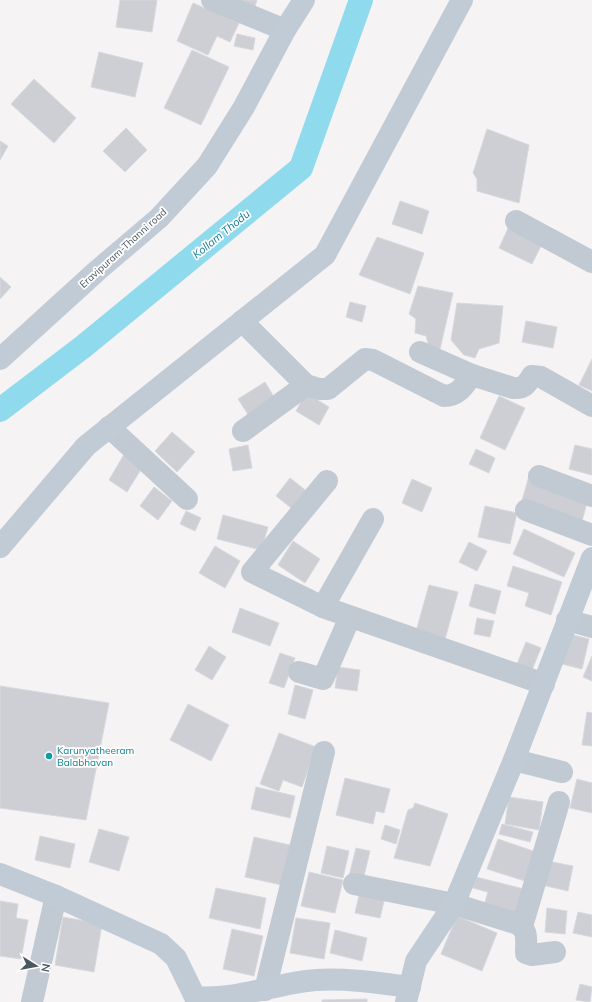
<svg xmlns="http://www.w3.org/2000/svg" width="592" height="1002" viewBox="0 0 592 1002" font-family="Mulish,sans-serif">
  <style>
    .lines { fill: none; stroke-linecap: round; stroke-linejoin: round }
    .canal { stroke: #90daee; stroke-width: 24 }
    .building { fill: #cdcfd5; stroke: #d7d9de }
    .street { stroke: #c1cad2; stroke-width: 22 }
    .secondary { stroke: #c1cbd6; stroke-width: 22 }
    .culture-dot { fill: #0f9aa8; stroke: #fff; stroke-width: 1.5 }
    .labels { text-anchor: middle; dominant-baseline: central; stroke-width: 3.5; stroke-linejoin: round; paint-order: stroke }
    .street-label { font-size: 10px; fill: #4a5661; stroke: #fff }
    .culture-label { font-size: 10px; fill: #0d838f; stroke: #fff; text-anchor: start }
    .water-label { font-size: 11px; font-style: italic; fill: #0c7c9b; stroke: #fff }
  </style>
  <rect width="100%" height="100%" fill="#f5f3f3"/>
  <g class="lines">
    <!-- canal -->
    <path class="canal" d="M0 410 84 346 301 168 361 0"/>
  </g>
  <!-- building -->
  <g class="building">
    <path d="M120 0H157L152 32 116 27Z"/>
    <path d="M220 0H257L253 12Z"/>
    <path d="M193 3 239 23 230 42 217 36 208 55 177 41Z"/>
    <path d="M237 34 255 38 253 50 234 46Z"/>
    <path d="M192 50 229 67 201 125 164 108Z"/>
    <path d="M99 52 143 63 135 97 91 87Z"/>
    <path d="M34 79 76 118 54 143 11 104Z"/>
    <path d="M126 128 147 150 125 172 103 151Z"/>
    <path d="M487 129 529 145 519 203 477 191V179L473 173Z"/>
    <path d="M0 141 8 146 0 160Z"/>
    <path d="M400 201 429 211 422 234 392 224Z"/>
    <path d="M510 224 544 240 532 264 499 248Z"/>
    <path d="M377 237 424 253 410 294 359 275Z"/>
    <path d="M0 277 11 287 0 299Z"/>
    <path d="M418 286 453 293 440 349 429 347 426 336 415 333 416 319 409 314Z"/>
    <path d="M350 302 366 306 362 322 346 317Z"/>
    <path d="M457 303 503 306 499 343 479 349 475 358 464 355 451 340Z"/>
    <path d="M526 321 557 327 553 348 522 342Z"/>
    <path d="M592 359V391L579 385Z"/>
    <path d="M265 382 277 402 251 419 238 399Z"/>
    <path d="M306 393 329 407 319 425 296 411Z"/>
    <path d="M499 396 525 408 505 450 480 438Z"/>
    <path d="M172 432 195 452 177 472 155 451Z"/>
    <path d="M248 445 252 468 233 471 229 449Z"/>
    <path d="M575 445 592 449V475L569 469Z"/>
    <path d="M476 449 495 458 489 473 469 464Z"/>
    <path d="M126 451 145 463 127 492 109 480Z"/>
    <path d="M529 476 588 499 582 521 521 504Z"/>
    <path d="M290 478 309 493 295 511 276 496Z"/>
    <path d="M412 479 432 488 422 512 402 503Z"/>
    <path d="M154 487 172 501 158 520 140 506Z"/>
    <path d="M485 506 517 513 510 544 478 537Z"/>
    <path d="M186 511 201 518 195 531 180 524Z"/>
    <path d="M223 515 268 527 261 550 217 539Z"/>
    <path d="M524 529 575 553 564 577 513 554Z"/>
    <path d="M293 541 320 559 305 583 278 565Z"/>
    <path d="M469 542 487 551 477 571 459 562Z"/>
    <path d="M215 546 240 561 225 588 199 573Z"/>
    <path d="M513 566 562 582 551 615 525 606 529 593 507 586Z"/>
    <path d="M475 584 501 591 495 614 469 606Z"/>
    <path d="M429 585 458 592 444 643 415 635Z"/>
    <path d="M240 608 279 623 270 646 232 632Z"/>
    <path d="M477 618 494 621 490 637 474 634Z"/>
    <path d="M565 633 589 639 582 669 558 663Z"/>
    <path d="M526 642 541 648 532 670 517 664Z"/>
    <path d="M209 646 226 657 212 680 195 670Z"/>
    <path d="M280 653 295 658 284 688 269 683Z"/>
    <path d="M592 656V681L583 677Z"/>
    <path d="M338 667 360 670 357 691 335 688Z"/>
    <path d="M295 685 313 690 305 719 288 714Z"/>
    <path d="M0 686 109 703 86 820 0 808Z"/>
    <path d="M188 704 229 725 211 761 170 740Z"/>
    <path d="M587 712 592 713V746L582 745Z"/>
    <path d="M279 733 316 747 302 787 283 780 279 791 260 784Z"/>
    <path d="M345 778 390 789 384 813 376 811 373 824 336 815Z"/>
    <path d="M577 779 592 783V813L570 808Z"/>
    <path d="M256 787 295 796 290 818 251 809Z"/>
    <path d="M509 797 543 802 539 830 505 824Z"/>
    <path d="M415 803 448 814 430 866 394 858 408 810 413 808Z"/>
    <path d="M502 824 533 832 530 842 499 834Z"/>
    <path d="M385 825 400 830 396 844 381 839Z"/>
    <path d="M99 829 129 837 119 871 89 862Z"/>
    <path d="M40 836 75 844 70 868 35 860Z"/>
    <path d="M254 837 290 845 282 885 245 877Z"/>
    <path d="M498 839 536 852 528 882 487 869Z"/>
    <path d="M327 846 349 851 343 878 321 873Z"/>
    <path d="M356 848 370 851 363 880 349 876Z"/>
    <path d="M547 861 573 866 568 891 542 885Z"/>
    <path d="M309 872 343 880 335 913 301 906Z"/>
    <path d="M476 877 528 890 521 918 483 909 488 892 473 888Z"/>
    <path d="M216 888 266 898 260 929 209 918Z"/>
    <path d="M360 891 385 897 380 918 355 913Z"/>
    <path d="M0 901 18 904 16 918 28 920 21 959 0 956Z"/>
    <path d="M547 908 567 911 565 934 545 932Z"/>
    <path d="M578 912 592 915V937L573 933Z"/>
    <path d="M457 916 497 933 482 971 441 954Z"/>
    <path d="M63 917 102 924 94 972 55 965Z"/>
    <path d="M296 918 330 923 324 959 290 953Z"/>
    <path d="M232 929 263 936 254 976 223 969Z"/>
    <path d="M335 930 367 938 362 961 330 953Z"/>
    <path d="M580 984 592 987 590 1002 576 1000Z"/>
    <path d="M367 999V1002H322V1000Z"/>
  </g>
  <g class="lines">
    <!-- street -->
    <g class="street">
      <path d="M212 0 285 30"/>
      <path d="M516 221 592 262"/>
      <path d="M242 321 306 385 319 389H328L365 359 373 360 444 396C459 396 464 385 472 375"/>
      <path d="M420 352 472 375 513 388C524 389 527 384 532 376L541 377 592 406"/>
      <path d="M109 427 187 499"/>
      <path d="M243 431 306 385"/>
      <path d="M539 476 592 496"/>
      <path d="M526 510 592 535"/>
      <path d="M373 519 323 607 544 684"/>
      <path d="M323 607 252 572 327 481"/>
      <path d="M567 620 592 627"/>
      <path d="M299 672 323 679 350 617"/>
      <path d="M514 760 562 772"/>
      <path d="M354 884 454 904 515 923C529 928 526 940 526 953L532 955 555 952"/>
      <path d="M522 926 559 802"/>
      <path d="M265 990 324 752"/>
      <path d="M32 1002 56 896"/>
    </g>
    <!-- secondary -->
    <g class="secondary">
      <path d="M0 359 98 270 159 218 207 166 244 107 285 30 304 0"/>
      <path d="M0 547 86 446 325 255 462 0"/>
      <path d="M0 874 56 896 161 944 176 958 195 997C237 1001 275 983 316 980 347 978 379 983 410 987"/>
      <path d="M406 1002 416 961 454 904 514 760 592 558"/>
    </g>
  </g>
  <!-- markers -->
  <circle class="culture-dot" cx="49" cy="756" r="4"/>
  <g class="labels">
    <!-- street labels -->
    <g class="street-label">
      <text transform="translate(123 248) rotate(-42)">Eravipuram-Thanni road</text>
    </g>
    <!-- culture labels -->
    <g class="culture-label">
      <text x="57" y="750">Karunyatheeram<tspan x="57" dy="12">Balabhavan</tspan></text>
    </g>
    <!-- water labels -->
    <g class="water-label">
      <text transform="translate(221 234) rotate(-39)">Kollam Thodu</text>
    </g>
  </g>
  <!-- north arrow -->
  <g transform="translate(36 966) rotate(101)" stroke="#ffffff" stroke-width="3" paint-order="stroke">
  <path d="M0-3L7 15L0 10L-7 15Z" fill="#4a5661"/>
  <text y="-6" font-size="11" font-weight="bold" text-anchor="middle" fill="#4a5661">N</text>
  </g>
</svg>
